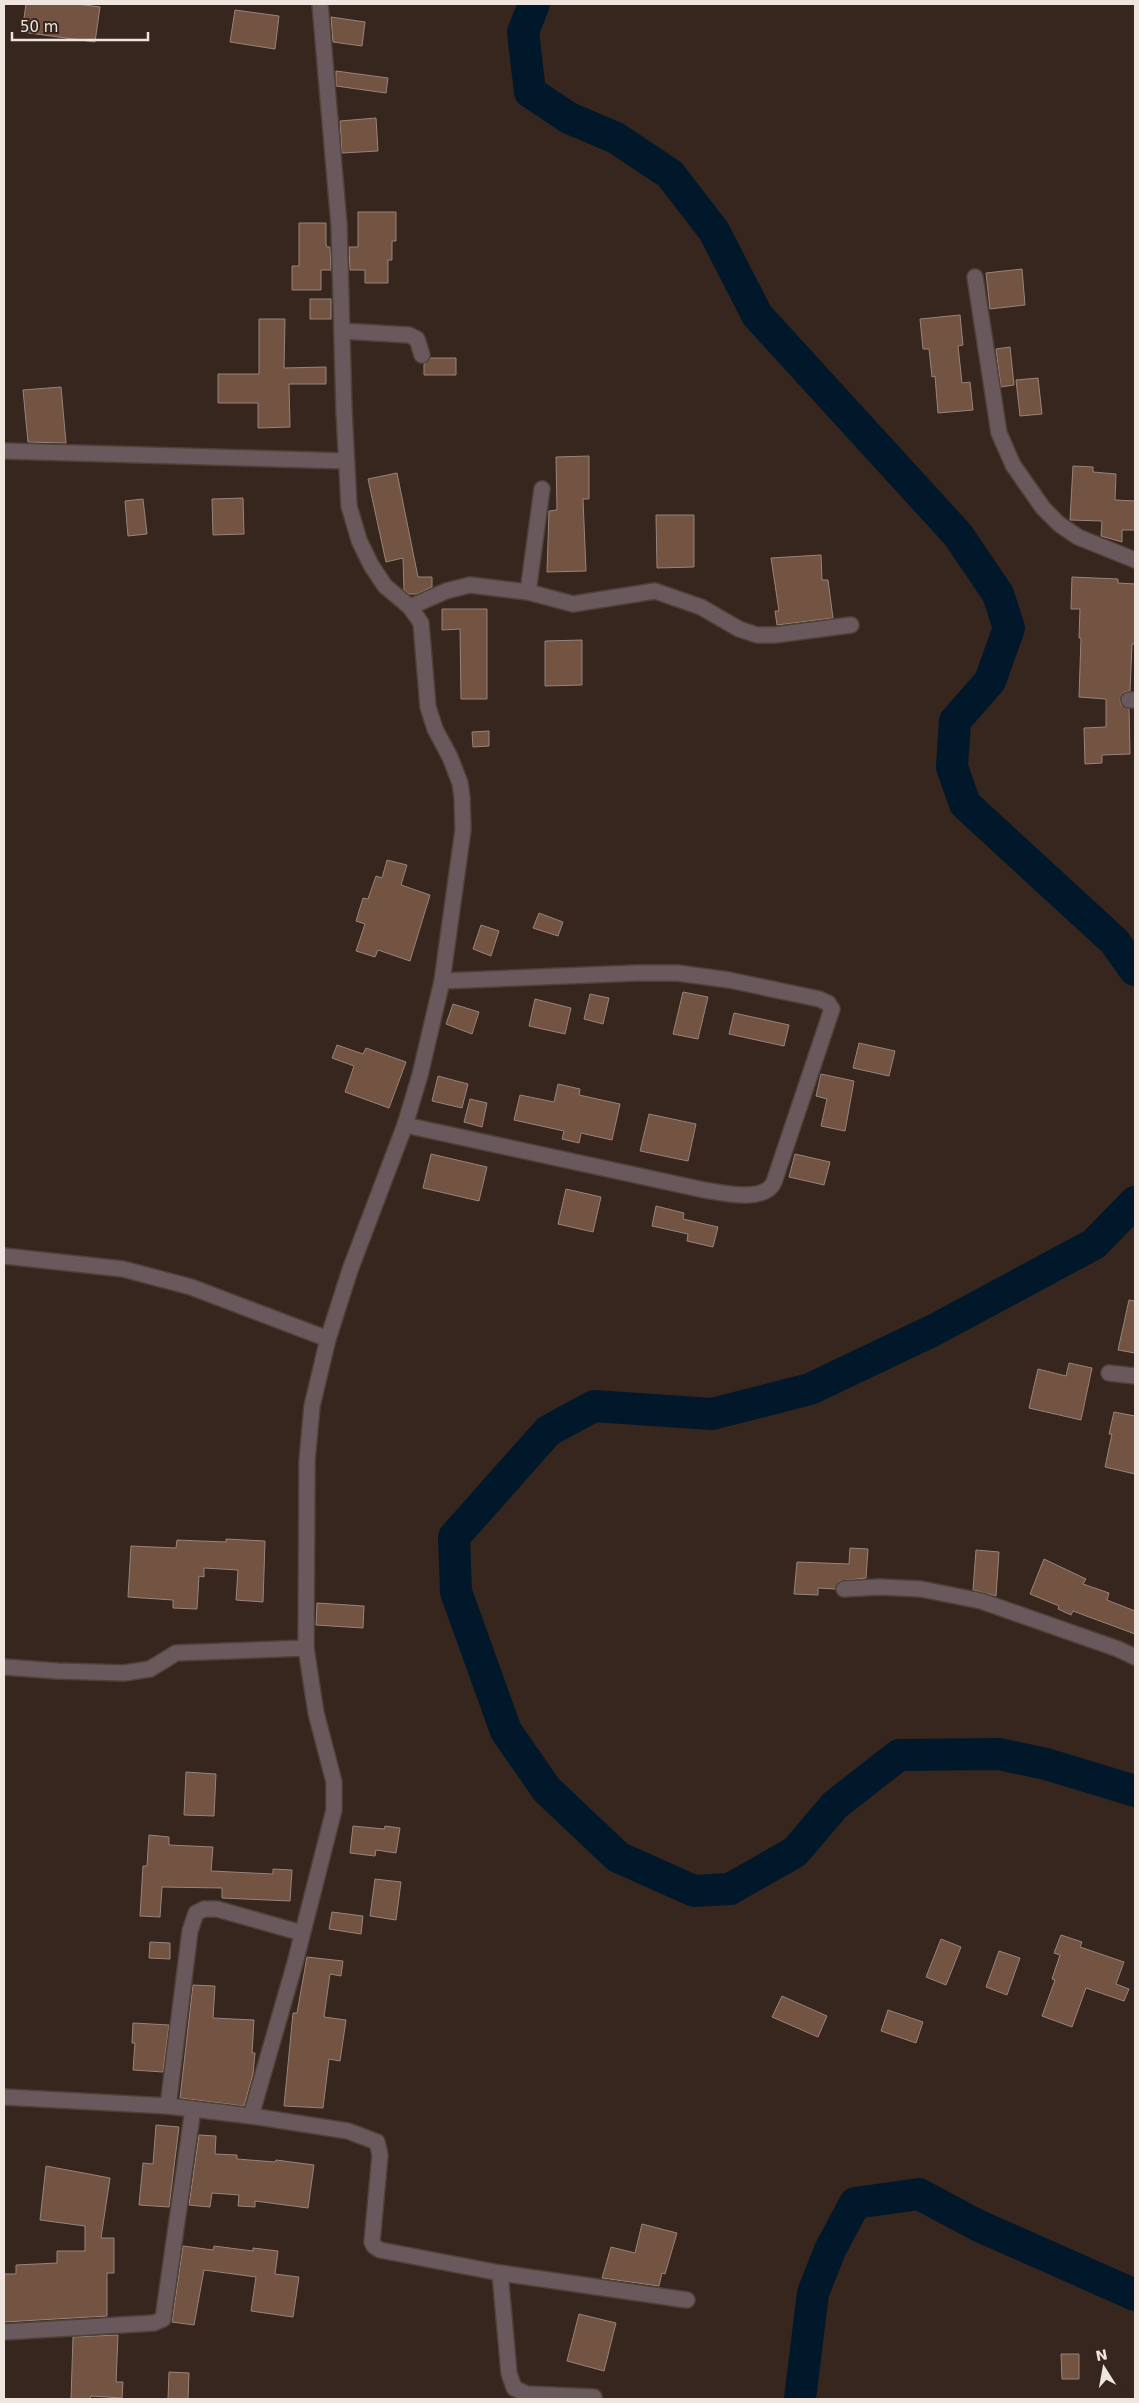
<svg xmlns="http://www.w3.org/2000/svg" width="1139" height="2403" viewBox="0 0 1139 2403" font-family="'DejaVu Sans',sans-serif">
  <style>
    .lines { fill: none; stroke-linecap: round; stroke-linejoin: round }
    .river { stroke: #00182a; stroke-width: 32 }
    .building { fill: #735342; stroke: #98847a }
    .minor-casing { stroke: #504138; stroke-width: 18 }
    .minor { stroke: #6a595c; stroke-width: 15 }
  </style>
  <rect width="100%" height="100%" fill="#36261d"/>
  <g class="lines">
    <!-- river -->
    <g class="river">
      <path d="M534 4 523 32 530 92 569 118 616 138 670 174 714 231 757 315 958 535 998 594 1009 628 990 681 955 721 952 767 965 804 1114 941 1135 970"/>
      <path d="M1135 1202 1094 1244 934 1330 810 1389 712 1414 594 1406 548 1431 454 1537 456 1592 506 1731 547 1790 618 1857 694 1891 730 1889 795 1852 835 1805 899 1755 999 1754 1046 1764 1135 1791"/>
      <path d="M800 2399 813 2293 830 2250 855 2203 919 2194 977 2225 1135 2295"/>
    </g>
  </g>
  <!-- building -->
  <g class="building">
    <path d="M26 4H77L100 7 95 42 22 32Z"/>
    <path d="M235 10 279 16 275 49 230 42Z"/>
    <path d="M331 17 365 22 362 46 333 42Z"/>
    <path d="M336 71 388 78 386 93 336 86Z"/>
    <path d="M376 118 378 151 342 153 340 121Z"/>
    <path d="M358 212H396V241H392V260H388V283H365V270H350L349 247H358Z"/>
    <path d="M299 223H326V244L327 247H330L331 270H321V290H292V266H299Z"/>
    <path d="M1022 269 1025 305 990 309 986 273Z"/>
    <rect x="310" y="299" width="21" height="20"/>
    <path d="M960 315 963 345 958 346 962 383 970 382 973 410 938 413 935 376 932 377 929 349H923L920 319Z"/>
    <path d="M259 319H285L284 368 326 367V384H289L290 427 258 428V403H218V374H259Z"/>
    <path d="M1010 347 1014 385 1001 387 996 349Z"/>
    <path d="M431 358H456V375H424V364Z"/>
    <path d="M1038 378 1042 414 1020 416 1016 380Z"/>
    <path d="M61 387 66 443 28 442 23 390Z"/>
    <path d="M589 456V499H583L586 571 547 572 549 511 557 510 556 457Z"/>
    <path d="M1073 466 1093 467V472L1116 474 1115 500 1135 501V530H1122V542L1101 536 1102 521 1070 520Z"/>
    <path d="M397 473 418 577H432V587L417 594H409L404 590 403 558 386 562 368 479Z"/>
    <path d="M243 498 244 534 213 535 212 499Z"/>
    <path d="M143 499 147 534 128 536 125 501Z"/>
    <path d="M656 515H694V567L657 568Z"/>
    <path d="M821 555 822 580H828L833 618 777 625 775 611H779L771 558Z"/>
    <path d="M1072 577 1118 579V583L1135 584V644H1132L1130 691 1124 692 1120 700 1121 705 1129 709 1130 754 1102 755V763L1085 764 1084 728 1106 727V699L1079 697 1081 638H1079L1080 609H1071Z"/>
    <path d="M442 609H487V699H461L460 629 442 630Z"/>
    <path d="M582 640V685L545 686V641Z"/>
    <path d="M489 731V746L473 747 472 732Z"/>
    <path d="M387 860 407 865 401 885 430 895 410 961 378 950 375 957 356 951 365 924 356 921 363 898 368 899 376 876 382 878Z"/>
    <path d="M539 913 563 922 558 936 533 928Z"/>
    <path d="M481 925 499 931 491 956 473 949Z"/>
    <path d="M683 992 708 997 698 1039 673 1034Z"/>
    <path d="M590 994 609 998 603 1024 584 1019Z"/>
    <path d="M535 999 571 1008 565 1034 529 1026Z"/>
    <path d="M453 1004 479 1012 472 1034 446 1024Z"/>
    <path d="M734 1013 789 1025 784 1046 729 1034Z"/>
    <path d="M859 1043 895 1051 889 1076 853 1068Z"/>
    <path d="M337 1045 363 1054 366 1048 406 1062 389 1108 345 1092 354 1066 332 1058Z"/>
    <path d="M821 1074 854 1081 845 1131 821 1126 827 1099 816 1096Z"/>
    <path d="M438 1076 468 1084 462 1108 432 1101Z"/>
    <path d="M558 1084 580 1089 579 1095 620 1104 612 1140 581 1133 579 1143 562 1139 564 1131 514 1120 520 1095 554 1102Z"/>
    <path d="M470 1099 487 1103 482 1127 464 1122Z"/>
    <path d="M649 1114 696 1124 688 1161 640 1151Z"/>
    <path d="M431 1154 487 1167 479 1201 423 1188Z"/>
    <path d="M795 1154 830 1162 824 1185 789 1177Z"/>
    <path d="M566 1189 601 1197 593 1232 558 1224Z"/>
    <path d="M656 1206 684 1213 683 1219 718 1227 713 1247 687 1241 688 1234 652 1226Z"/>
    <path d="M1129 1300 1135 1301V1353L1118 1350Z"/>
    <path d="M1069 1363 1092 1368 1081 1420 1029 1408 1038 1369 1066 1376Z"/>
    <path d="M1114 1412 1135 1416V1474L1105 1467 1112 1434H1109Z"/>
    <path d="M226 1539 265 1541 263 1602 236 1600 238 1570 204 1568V1577L199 1576 197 1609 173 1608V1600L128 1597 131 1546 176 1548 177 1540 226 1542Z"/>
    <path d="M850 1548 868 1549 866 1578 839 1581 835 1589 818 1588V1595L794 1594 797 1562 849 1564Z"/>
    <path d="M976 1550 999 1552 996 1596 973 1590Z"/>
    <path d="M1044 1559 1086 1579 1083 1584 1109 1593 1107 1600 1135 1611V1634L1073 1611 1071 1615 1058 1609 1059 1606 1030 1594Z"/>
    <path d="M317 1603 364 1606 363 1628 316 1625Z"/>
    <path d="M186 1772 216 1774 214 1816 184 1815Z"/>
    <path d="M353 1826 384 1829 385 1826 400 1828 396 1853 376 1850 375 1856 350 1853Z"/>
    <path d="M149 1835 169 1837V1845L213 1847 211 1871 273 1874V1869L292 1870 290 1901 222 1898V1888L162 1887 160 1917 140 1916 143 1866H147Z"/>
    <path d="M375 1879 401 1882 396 1920 370 1916Z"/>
    <path d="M332 1912 363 1916 361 1934 329 1929Z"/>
    <path d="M1061 1935 1082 1942 1080 1947 1124 1962 1116 1984 1129 1989 1124 2001 1086 1988 1072 2027 1042 2016 1055 1980 1052 1979 1060 1955 1054 1953Z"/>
    <path d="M941 1939 961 1947 946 1985 926 1977Z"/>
    <path d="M150 1942 170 1943V1959L149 1958Z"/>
    <path d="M999 1951 1020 1958 1007 1995 986 1987Z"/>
    <path d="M307 1957 343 1961 341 1976 330 1974 324 2017 346 2020 340 2061 329 2059 323 2108 284 2106 293 2013H297Z"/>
    <path d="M193 1985 215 1986 213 2018 254 2020 252 2053H255L253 2074 244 2106 180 2098Z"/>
    <path d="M782 1996 827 2016 818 2037 772 2017Z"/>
    <path d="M888 2010 923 2022 916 2043 881 2031Z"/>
    <path d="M133 2023 169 2025 163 2072 133 2070 135 2043H132Z"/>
    <path d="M156 2125 179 2127 169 2207 139 2205 143 2163 153 2164Z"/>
    <path d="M199 2135 216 2136 215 2154 237 2155V2159L275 2162 276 2160 314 2165 308 2208 255 2201V2207L238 2206 239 2195 212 2193 210 2207 189 2205Z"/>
    <path d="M46 2166 110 2178 101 2238H114V2273H107V2316L4 2322V2274H16V2265L57 2263V2251H85V2226L40 2220Z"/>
    <path d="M642 2224 677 2233 665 2274 662 2273 659 2286 602 2278 611 2247 635 2253Z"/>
    <path d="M183 2246 213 2250 214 2246 253 2251V2248L278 2251 275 2274 299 2277 293 2317 251 2311 256 2277 204 2270 194 2325 172 2322Z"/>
    <path d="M579 2314 616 2323 604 2371 567 2361Z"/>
    <path d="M118 2335 116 2382H123L122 2398 91 2396 90 2399H71L73 2337Z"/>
    <path d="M1061 2354H1079V2379H1062Z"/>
    <path d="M169 2372 189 2373 188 2399H168Z"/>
  </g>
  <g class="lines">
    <!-- minor casing -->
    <g class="minor-casing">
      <g id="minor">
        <path d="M975 277 999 433 1013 465 1043 508 1059 524 1078 537 1135 560"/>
        <path d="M342 331 409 335 417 339 422 355"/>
        <path d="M4 451 346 461"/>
        <path d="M528 592 542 489"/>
        <path d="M410 607 446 591 470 585 528 592 573 604 655 591 701 607 739 629 757 635H775L851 625"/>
        <path d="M1129 700H1135"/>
        <path d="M405 1125 704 1190C722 1193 765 1203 774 1182L832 1009 828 1003 819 999 729 980 677 973H637L442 981"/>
        <path d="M4 1256 123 1269 191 1287 328 1339"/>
        <path d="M1109 1373 1135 1376"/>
        <path d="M844 1589 880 1587 921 1589 981 1601 1118 1649 1135 1657"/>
        <path d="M4 1667 57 1671 124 1673 150 1669 176 1653 306 1648"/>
        <path d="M4 2097 168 2106 251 2116 295 1963 334 1810V1782L316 1713 306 1648 307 1461 312 1406 328 1339 350 1270 405 1125 420 1075 442 981 463 830 462 797 460 783 450 757 435 729 428 707 421 623 410 607 385 586 371 565 359 540 349 506 344 411 339 225 320 4"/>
        <path d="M168 2106 190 1931 196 1913 204 1909H217L302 1933"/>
        <path d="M251 2116 348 2131 377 2142 380 2155 372 2242 374 2246 380 2250 500 2273 687 2300"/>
        <path d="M500 2273 509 2373 514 2388 527 2394 594 2397"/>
        <path d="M4 2332 154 2323 163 2319 193 2109"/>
      </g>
    </g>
    <!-- minor -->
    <use href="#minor" class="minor"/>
  </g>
  <!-- border -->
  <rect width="1139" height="2403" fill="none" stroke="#efe4de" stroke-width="10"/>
  <!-- north arrow -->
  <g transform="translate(1104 2368) rotate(349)" stroke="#36261d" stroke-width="4" paint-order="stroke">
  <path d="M0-4L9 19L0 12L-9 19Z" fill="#efe4de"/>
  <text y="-8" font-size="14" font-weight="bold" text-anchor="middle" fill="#efe4de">N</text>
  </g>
  <!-- scale -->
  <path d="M12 32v8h136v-8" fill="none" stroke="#efe4de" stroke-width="2.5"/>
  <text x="20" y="32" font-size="15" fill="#efe4de" stroke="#36261d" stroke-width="4" paint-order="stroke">50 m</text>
</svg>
